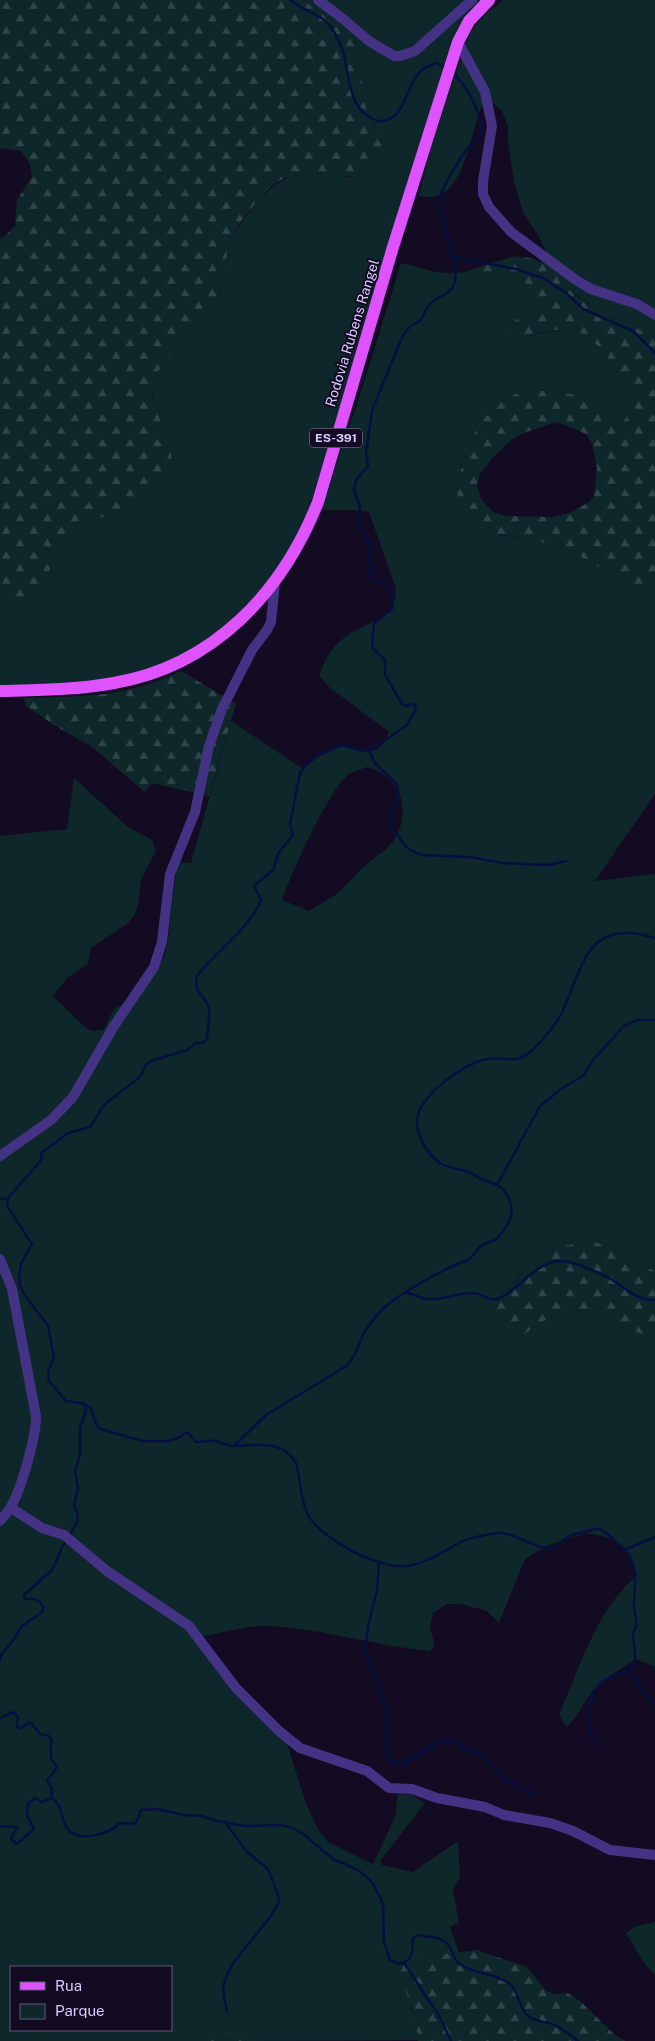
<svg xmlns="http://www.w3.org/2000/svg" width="655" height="2041" viewBox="0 0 655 2041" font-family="'Public Sans',sans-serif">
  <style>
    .green { fill: #0e272b; fill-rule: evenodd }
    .forest { fill: url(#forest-firs); fill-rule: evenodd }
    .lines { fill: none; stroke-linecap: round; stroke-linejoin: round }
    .stream { stroke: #051040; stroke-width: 2.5 }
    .minor { stroke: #443384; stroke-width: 10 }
    .major { stroke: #de52ff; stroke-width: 12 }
    .labels { text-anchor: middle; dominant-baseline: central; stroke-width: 4; stroke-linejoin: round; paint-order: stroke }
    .shield { fill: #130b21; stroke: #9e91bc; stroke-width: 1 }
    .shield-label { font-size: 12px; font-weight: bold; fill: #dacbff }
    .street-label { font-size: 14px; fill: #dacbff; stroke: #130b21 }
  </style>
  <defs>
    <pattern id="forest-firs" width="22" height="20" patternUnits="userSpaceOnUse" patternTransform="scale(1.25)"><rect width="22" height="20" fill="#0e272b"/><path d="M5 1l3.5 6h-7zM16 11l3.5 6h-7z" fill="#30454b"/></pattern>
  </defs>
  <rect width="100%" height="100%" fill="#130b21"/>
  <!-- green -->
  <g class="green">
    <path d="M303 0H484L474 9 303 526 263 593 201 648 132 678 0 688V593C6 595 13 599 19 599 51 600 50 563 55 541L67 530 115 510 154 488C154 462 155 435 155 409 155 403 152 396 153 390 153 383 159 371 162 365 178 339 207 323 219 295 226 279 223 262 228 246 233 233 242 222 250 211 284 168 299 172 350 177L377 128 369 116 362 95V74L338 17 317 10Z"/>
    <path d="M503 0H655V339L634 326 598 311 567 288 558 276 538 235 523 212 515 186 508 143V126L502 111 494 104 481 108C471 132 465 186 438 196 433 198 424 197 419 196L432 144 471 31 483 17Z"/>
    <path d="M401 263C432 269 445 280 477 268 484 278 494 273 503 277 508 279 531 299 533 304L532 310 511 324 510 327 513 336 519 339C535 334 553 330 569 330 597 330 623 381 634 403L620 429 611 419 603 403 506 399 483 421 460 468 499 535 523 537 566 549 603 569 623 584H642L655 576V794L595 881 655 874V1272L627 1253 569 1245 544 1250 530 1262 517 1279 507 1290 525 1334C545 1318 570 1303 597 1314 602 1315 606 1319 610 1322 625 1329 639 1334 655 1336V1667L636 1659C620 1669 603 1679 591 1693 582 1704 578 1718 566 1727L559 1715C580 1666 596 1611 637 1575L631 1560 618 1544 606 1537 586 1533 546 1546 525 1559 499 1623 487 1611 461 1604H447L433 1613 430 1627 435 1647 429 1651C376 1646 324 1629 270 1626 248 1625 226 1632 205 1636L197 1634 286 1741 307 1806 318 1829 328 1842 373 1864 395 1817 398 1794 412 1795 425 1803 380 1861 382 1865 413 1872 458 1841 460 1878 453 1890 459 1923 450 1927 459 1953 453 1954 404 1988 415 2015 419 2040 257 2041 239 2031 198 2041H0V836L67 829 74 778 128 827 152 840 156 851 141 879 138 905 134 916 127 924 91 948 88 964 68 977 53 996 86 1028 92 1031 103 1030 114 1009 133 998 164 957 168 940 177 862 191 863 231 721 303 769C314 761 326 749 340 747 365 744 372 767 389 732L329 687 319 676C333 637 348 635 382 617 392 609 397 599 395 586L369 512 353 510H321L361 392ZM367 767C400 777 413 810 394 840 388 849 376 856 368 863 358 871 350 881 341 890 333 898 319 904 309 911L282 900C291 874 329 789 349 774 354 771 362 769 367 767ZM11 1967H171V2030H11Z"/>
    <path d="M655 1922V1975L645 1964 626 1933 636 1926Z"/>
  </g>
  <!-- forest -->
  <g class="forest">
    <path d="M0 0H303L317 10 338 17 351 27 357 38 362 74V95L369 116 384 142C383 147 383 156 380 160 378 163 373 165 371 167 340 192 297 154 263 195 250 210 232 229 228 249 223 269 225 289 213 307 194 334 160 353 153 388 149 412 175 435 171 464 170 468 170 472 167 475 151 495 121 509 98 519 81 526 69 529 55 541 50 563 51 600 19 599 13 599 6 595 0 593V238L4 237 15 226 17 200 32 177 30 164 21 151 0 148Z"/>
    <path d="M515 256 530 258 554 266 567 288 578 297 598 311 634 326 655 339V576L642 584 631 588 623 584 603 569 566 549 523 537 481 532C472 521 461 511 458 497 454 481 472 432 484 419 491 411 503 400 513 395 535 386 581 394 603 403L611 419 620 428 634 403C623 381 597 330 569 330 553 329 535 334 519 339L513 336 510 327 511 323 532 310 533 303C531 299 508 279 503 277 493 273 484 278 477 268ZM557 422 586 434 592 444 597 468 594 496 589 502 570 513 553 517 506 516 493 512 481 499 477 485 480 474 492 458 511 440 526 432Z"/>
    <path d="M181 671 236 704 209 796 152 783 145 792 92 747 54 725 26 706 24 698C82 697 128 697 181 671Z"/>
    <path d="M598 1243 627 1253 655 1272V1336C639 1334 625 1329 610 1322 606 1319 602 1315 597 1314 570 1303 545 1318 525 1334L486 1312C494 1299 505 1292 516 1281 522 1275 526 1266 532 1259 546 1244 578 1244 598 1243Z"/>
    <path d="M476 1950 527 1967 546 1991 555 1994 568 1993 580 2001 614 2034 625 2041H418L415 2015 397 1970 401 1964 431 1956Z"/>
    <path d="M239 2031 257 2041H198L202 2039Z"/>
  </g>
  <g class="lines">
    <!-- stream -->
    <g class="stream">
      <path d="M290 0C302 10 322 14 331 27 337 36 341 45 344 55 349 77 349 108 373 119 377 121 383 122 388 120 408 110 406 83 422 70 426 67 431 65 436 63L445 67"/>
      <path d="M453 73C466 86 491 124 477 141 475 144 471 145 468 148 461 156 444 185 441 194 435 217 464 268 453 287 449 294 438 297 432 302 426 306 424 315 420 321L410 326 403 335 372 410 366 454 368 466 356 480 354 490 360 506 357 523 371 546 369 558 372 570 369 572C371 586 380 580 389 584L393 594 392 609 374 623 372 647 385 660V675L402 704 407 706 414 704 416 709 407 725 374 748 363 751 341 745 311 759 300 773 290 824 293 835 279 852 273 870 254 886 261 900C254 924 213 954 197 976 192 996 207 994 209 1009 210 1017 208 1030 207 1038L204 1042 196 1043 187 1050 151 1061 145 1066 141 1076 104 1105 90 1127 68 1133 41 1153 42 1159 8 1198 7 1206 32 1244 21 1264 19 1276 20 1286 24 1294 48 1326 54 1357 48 1372 49 1381 66 1401 81 1403 90 1407 96 1424 100 1429 143 1441H169L180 1437 187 1432 196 1442C202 1442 211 1440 216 1441 221 1442 225 1445 231 1446 255 1446 282 1438 296 1463 301 1481 300 1502 310 1518 326 1542 385 1573 413 1565 430 1561 443 1552 457 1544 468 1537 485 1535 497 1533 515 1531 538 1553 555 1547 559 1545 562 1540 566 1538 573 1534 577 1533 584 1532 589 1531 594 1528 599 1529 605 1530 617 1543 622 1547 639 1562 635 1585 634 1604 634 1611 637 1620 636 1627 636 1629 633 1631 633 1634 632 1642 638 1655 634 1663 628 1673 617 1674 608 1678 586 1690 581 1727 597 1744"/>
      <path d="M452 257 516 269 543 278 565 292 583 309 633 331 655 353"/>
      <path d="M369 750 374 762 397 785 399 797 389 816 390 824 405 846 412 851 422 855 470 857 502 863 549 865 566 861"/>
      <path d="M497 1185 540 1106 561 1089 584 1075 593 1060 624 1026 637 1020H655"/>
      <path d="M0 1199H8"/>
      <path d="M408 1293C413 1294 418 1297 422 1298 439 1302 456 1293 472 1293 483 1293 489 1303 500 1298 521 1288 536 1261 561 1261 575 1261 599 1273 611 1279 625 1288 638 1301 655 1300"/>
      <path d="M235 1445 266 1415 348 1365C354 1357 357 1351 360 1342 364 1330 377 1314 386 1306 403 1292 437 1273 457 1264 461 1262 465 1262 468 1260 473 1257 476 1250 481 1246 485 1243 490 1242 495 1240 500 1237 505 1228 508 1223 516 1209 509 1190 495 1184 491 1182 486 1181 481 1179 477 1177 473 1173 468 1172 458 1168 449 1169 440 1163 428 1155 419 1139 417 1125 414 1098 464 1063 487 1059 502 1056 517 1065 530 1052 541 1043 559 1021 564 1008 585 959 590 918 655 938"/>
      <path d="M69 1537 77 1522 78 1515 74 1505 78 1488 75 1472 80 1454V1428L86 1411 85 1406"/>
      <path d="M625 1550 655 1537"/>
      <path d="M379 1561 377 1590 368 1627 365 1652 386 1706 387 1750 389 1759 395 1764 405 1763 435 1744 445 1740 452 1741 483 1756 503 1777 535 1796"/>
      <path d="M0 1661 1 1655 15 1638 21 1627 42 1612 43 1608 41 1603 35 1599H25L24 1595 52 1570 65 1541"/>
      <path d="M629 1669 647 1696 655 1705"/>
      <path d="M0 1718 14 1712 18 1717 17 1727 21 1728 30 1722 40 1734 49 1736 51 1739V1759L57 1767 47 1781 52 1788V1798"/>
      <path d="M52 1798C64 1807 59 1816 67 1828 78 1844 109 1834 120 1823L133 1824 137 1821 141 1810 158 1809 183 1815 202 1816 213 1820 245 1826 281 1825 292 1828 302 1833 333 1859 358 1870 372 1882 383 1904 384 1942 390 1960 400 1964 408 1960 412 1953 413 1938 418 1935C426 1937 438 1937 444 1941 454 1947 451 1959 461 1965 475 1974 499 1974 511 1985 519 1993 519 2007 527 2015 534 2022 544 2021 552 2024 562 2027 570 2035 578 2041"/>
      <path d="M225 1822 246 1851 268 1869 278 1895 279 1902 270 1917 233 1963 225 1980 223 1990 227 2012"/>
      <path d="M0 1826 17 1827 11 1839 17 1844 34 1829 27 1816 28 1803 35 1798 42 1802 52 1798"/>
      <path d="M404 1963 438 2014 451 2041"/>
    </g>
    <!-- minor -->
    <g class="minor">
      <path d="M318 0 342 18 369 41 394 56H400L415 51 472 0"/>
      <path d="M458 42 485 92 492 126 483 181V194L489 207 511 232 576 280 591 289 637 304 655 315"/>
      <path d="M0 1156 51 1120 73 1097 114 1026 154 967 162 942 170 874 195 812 209 746 222 709 252 650 267 630 271 622 275 582"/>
      <path d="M0 1259 12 1289 36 1416C36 1437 21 1491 10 1508 7 1513 3 1517 0 1521"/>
      <path d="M11 1508 42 1528 64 1535 107 1571 189 1626 236 1688 279 1731 300 1748 367 1771 389 1788 412 1789 437 1798 485 1807 504 1815 550 1823 573 1831 610 1850 655 1855"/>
    </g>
    <!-- major -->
    <path class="major" d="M0 691C38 690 76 690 114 683 213 666 282 593 318 502L393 247 458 42 469 21 489 0"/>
  </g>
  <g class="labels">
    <!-- shield labels -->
    <rect class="shield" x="310" y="428.5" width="52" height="19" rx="4"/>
    <g class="shield-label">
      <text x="336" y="438">ES-391</text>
    </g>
    <!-- street labels -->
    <g class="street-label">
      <text transform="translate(352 333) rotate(-73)">Rodovia Rubens Rangel</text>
    </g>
  </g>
  <!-- legend -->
  <rect x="10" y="1966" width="162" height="65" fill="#130b21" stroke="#63587a"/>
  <rect x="20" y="1982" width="25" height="8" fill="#de52ff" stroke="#63587a"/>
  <text x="55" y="1991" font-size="15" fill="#dacbff">Rua</text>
  <rect x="20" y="2004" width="25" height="15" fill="#0e272b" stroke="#63587a"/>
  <text x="55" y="2016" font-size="15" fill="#dacbff">Parque</text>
</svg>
